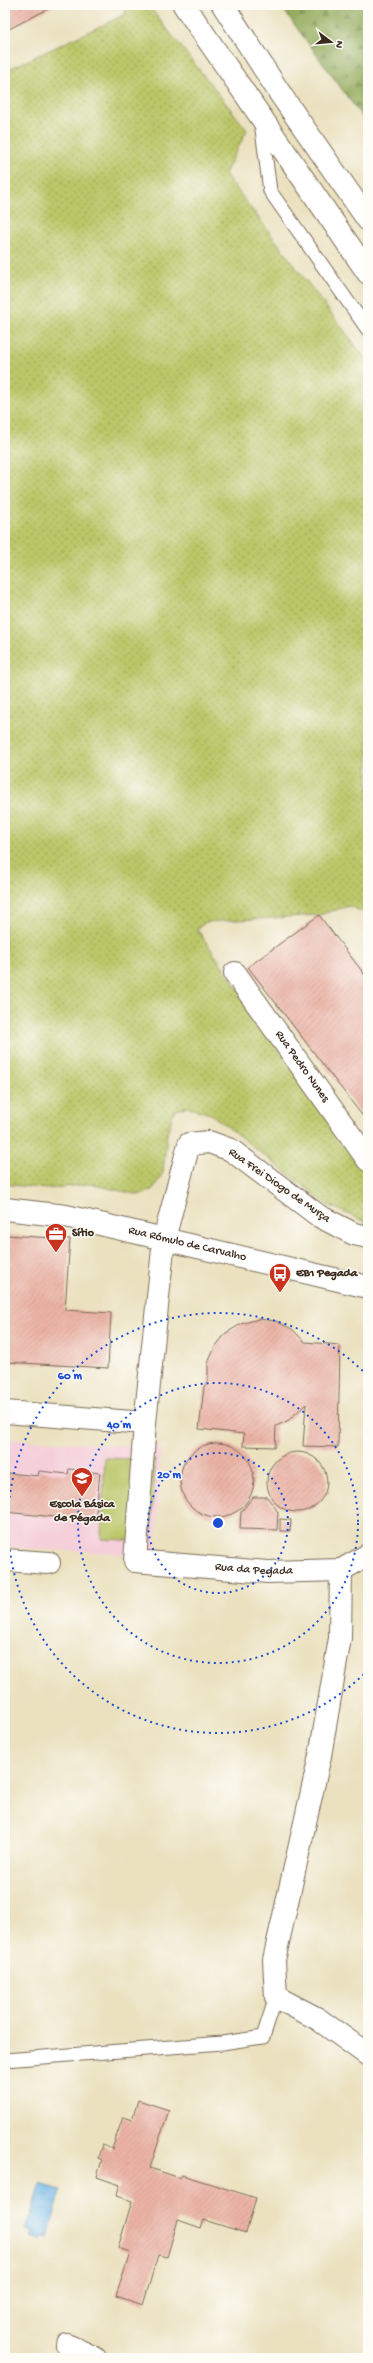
<svg xmlns="http://www.w3.org/2000/svg" width="373" height="2363" viewBox="0 0 373 2363" font-family="'Gochi Hand',sans-serif">
  <style>
    .built { fill: #f5cfda }
    .grass { fill: url(#grass-dots); stroke: #7b7844 }
    .forest { fill: url(#forest-firs); stroke: #686b3e }
    .pitch { fill: #bbc769; stroke: #7b7844 }
    .water { fill: url(#water-ripples); stroke: #547082 }
    .building { fill: url(#building-hatch) }
    .lines { fill: none; stroke-linecap: round; stroke-linejoin: round }
    .service-casing { stroke: #796a56; stroke-width: 15 }
    .minor-casing { stroke: #796a56; stroke-width: 24 }
    .tertiary-casing { stroke: #796a56; stroke-width: 24 }
    .trunk-casing { stroke: #796a56; stroke-width: 24 }
    .service { stroke: #fff; stroke-width: 13 }
    .minor { stroke: #fff; stroke-width: 22 }
    .tertiary { stroke: #fff; stroke-width: 22 }
    .trunk { stroke: #fff; stroke-width: 22 }
    .ring { fill: none; stroke: #1d4ed8; stroke-width: 2; stroke-dasharray: 2 4 }
    .labels { text-anchor: middle; dominant-baseline: central; stroke-width: 3; stroke-linejoin: round; paint-order: stroke }
    .street-label { font-size: 12px; fill: #3b2a1e; stroke: #fdfcf7 }
    .poi-label { font-size: 12px; font-weight: bold; fill: #3b2a1e; stroke: #fdfcf7; text-anchor: start }
    .centre { fill: #1d4ed8; stroke: #fdfcf7; stroke-width: 2 }
    .ring-label { font-size: 12px; text-anchor: middle; font-weight: bold; fill: #1d4ed8; stroke: #fdfcf7; stroke-width: 3; stroke-linejoin: round; paint-order: stroke }
  </style>
  <defs>
    <pattern id="grass-dots" width="8" height="8" patternUnits="userSpaceOnUse"><rect width="8" height="8" fill="#bbc769"/><path d="M2 2h.1M6 6h.1" fill="none" stroke="#99a256" stroke-width="1.8" stroke-linecap="round"/></pattern>
    <pattern id="forest-firs" width="22" height="20" patternUnits="userSpaceOnUse"><rect width="22" height="20" fill="#94ac5d"/><path d="M5 1l3.5 6h-7zM16 11l3.5 6h-7z" fill="#7a8c4c"/></pattern>
    <pattern id="water-ripples" width="26" height="14" patternUnits="userSpaceOnUse"><rect width="26" height="14" fill="#6eb5e5"/><path d="M2 4q2-2 4 0t4 0M15 11q2-2 4 0t4 0" fill="none" stroke="#5c93b9"/></pattern>
    <pattern id="building-hatch" width="6" height="6" patternUnits="userSpaceOnUse"><rect width="6" height="6" fill="#ebb3a5"/><path d="M-1 1l2-2M0 6l6-6M5 7l2-2" fill="none" stroke="#ca9a8e"/></pattern>
  </defs>
  <rect width="100%" height="100%" fill="#fdfcf7"/>
  <filter id="ink" filterUnits="userSpaceOnUse"><feTurbulence type="fractalNoise" baseFrequency=".025" numOctaves="2"/><feDisplacementMap in="SourceGraphic" scale="8" xChannelSelector="R" yChannelSelector="G"/><feConvolveMatrix kernelMatrix="1 2 1 2 8 2 1 2 1" color-interpolation-filters="sRGB"/></filter>
  <filter id="wash" filterUnits="userSpaceOnUse"><feTurbulence type="fractalNoise" baseFrequency=".012" numOctaves="4" result="noise"/><feDisplacementMap in="SourceGraphic" scale="16" xChannelSelector="R" yChannelSelector="G"/><feGaussianBlur stdDeviation="0.9" result="paint"/><feColorMatrix in="noise" values="0 0 0 0 0 0 0 0 0 0 0 0 0 0 0 0 0 1.4 0 .05"/><feComposite in="paint" operator="in"/></filter>
  <g filter="url(#wash)">
    <rect width="100%" height="100%" fill="#ebe1bf"/>
    <!-- built -->
    <path class="built" d="M5 1439 161 1448 156 1556 5 1547Z"/>
    <!-- grass -->
    <path class="grass" d="M123 5H148L247 130 225 174 368 362V914L349 906 319 915 206 922 197 929 368 1178V1223L328 1205 211 1114 186 1107 174 1111 167 1134 163 1173 153 1189 139 1195 90 1184 46 1189 5 1184V71L126 14Z"/>
    <!-- forest -->
    <path class="forest" d="M280 5H368V125Z"/>
    <!-- pitch -->
    <path class="pitch" d="M105 1458 155 1460 151 1541 101 1539Z"/>
    <!-- water -->
    <path class="water" d="M40 2184 61 2190 48 2237 42 2235 40 2240 30 2237 32 2232 26 2230Z"/>
    <g id="blocks">
      <!-- building -->
      <g class="building">
        <path d="M5 5H54V6L9 29 5 21Z"/>
        <path d="M319 915 368 979V1123L248 967Z"/>
        <path d="M5 1235 70 1239 65 1310 111 1313 108 1368 5 1362Z"/>
        <path d="M258 1319 276 1321 292 1329 305 1342 340 1345 338 1447 303 1446 306 1404 289 1420 276 1426 275 1447 243 1446 244 1434 199 1429 204 1387 208 1381V1363L215 1347 226 1333 241 1324Z"/>
        <circle cx="217" cy="1480" r="37"/>
        <circle cx="297" cy="1482" r="30"/>
        <path d="M69 1469 100 1473 95 1521 5 1512 8 1473 38 1476 39 1471 68 1474Z"/>
        <path d="M253 1497H267L278 1512 277 1530 240 1529 241 1512Z"/>
        <path d="M280 1519 291 1520 290 1531H280Z"/>
        <path d="M138 2100 169 2110 150 2168 180 2178 182 2175 256 2198 246 2233 204 2220 201 2228 178 2220 167 2257 158 2255 143 2305 116 2296 130 2252 118 2248 132 2201 116 2196 120 2185 97 2177 102 2160 98 2158 102 2145 112 2149 123 2117 132 2120Z"/>
      </g>
    </g>
  </g>
  <g filter="url(#ink)">
    <use href="#blocks" fill-opacity="0" stroke="#796a56" stroke-width="1"/>
    <g class="lines">
      <!-- service casing -->
      <g class="service-casing">
        <g id="service">
          <path d="M261 122 270 191 368 330"/>
          <path d="M5 2060 222 2043 263 2037 276 1997"/>
        </g>
      </g>
      <!-- minor casing -->
      <g class="minor-casing">
        <g id="minor">
          <path id="s1" d="M235 973 368 1160"/>
          <path id="s2" d="M368 1237 354 1234 319 1216 231 1150 209 1142 189 1144 164 1239 145 1423 135 1561 268 1572 341 1570 368 1555"/>
          <path d="M5 1412 145 1423"/>
          <path d="M5 1560 49 1563"/>
          <path d="M341 1570 340 1638 320 1756 274 1960 276 1997 318 2019 368 2055"/>
          <path d="M67 2345 95 2358"/>
        </g>
      </g>
      <!-- tertiary casing -->
      <g class="tertiary-casing">
        <g id="tertiary">
          <path id="s3" d="M5 1209 66 1216 368 1287"/>
        </g>
      </g>
      <!-- trunk casing -->
      <g class="trunk-casing">
        <g id="trunk">
          <path d="M184 5 368 273"/>
          <path d="M223 5 281 95 368 220"/>
        </g>
      </g>
      <!-- service -->
      <use href="#service" class="service"/>
      <!-- minor -->
      <use href="#minor" class="minor"/>
      <!-- tertiary -->
      <use href="#tertiary" class="tertiary"/>
      <!-- trunk -->
      <use href="#trunk" class="trunk"/>
    </g>
  </g>
  <!-- distance rings -->
  <g class="ring">
    <circle cx="218" cy="1523" r="70"/>
    <circle cx="218" cy="1523" r="140"/>
    <path d="M368 1670A210 210 0 1 1 368 1376"/>
  </g>
  <!-- icons -->
  <defs>
    <g id="office-pin" transform="scale(1.15)"><path d="M0 17L-7.5 6A9.5 9.5 0 1 1 7.5 6Z" fill="#c8321e" stroke="#fdfcf7"/><path d="M-6-3h4V-5.5h4V-3h4V5H-6ZM-1-4.5V-3h2v-1.5ZM-6 0V1H6V0Z" fill="#fff"/></g>
    <g id="bus-pin" transform="scale(1.15)"><path d="M0 17L-7.5 6A9.5 9.5 0 1 1 7.5 6Z" fill="#c8321e" stroke="#fdfcf7"/><path d="M-5-6H5V4H4V6H2V4H-2V6H-4V4H-5ZM-3.5-4V0h7V-4ZM-3.5 1.2v1.5H-2V1.2ZM2 1.2v1.5H3.5V1.2Z" fill="#fff"/></g>
    <g id="school-pin" transform="scale(1.15)"><path d="M0 17L-7.5 6A9.5 9.5 0 1 1 7.5 6Z" fill="#c8321e" stroke="#fdfcf7"/><path d="M0-5L7-2L0 1L-7-2ZM-4 1L0 2.5L4 1V4Q0 6-4 4Z" fill="#fff"/></g>
  </defs>
  <g fill-rule="evenodd">
    <use href="#office-pin" x="56" y="1234"/>
    <use href="#bus-pin" x="280" y="1274"/>
    <use href="#school-pin" x="82" y="1478"/>
  </g>
  <g class="labels">
    <!-- street labels -->
    <g class="street-label">
      <text stroke="none"><textPath href="#s1" startOffset="115">Rua Pedro Nunes</textPath></text>
      <text transform="translate(279 1186) rotate(35)">Rua Frei Diogo de Murça</text>
      <text stroke="none"><textPath href="#s3" startOffset="186">Rua Rómulo de Carvalho</textPath></text>
      <text stroke="none"><textPath href="#s2" startOffset="748">Rua da Pegada</textPath></text>
    </g>
    <!-- poi labels -->
    <g class="poi-label">
      <text x="72" y="1234">Sítio</text>
      <text x="296" y="1274">EB1 Pegada</text>
      <text x="82" y="1505" text-anchor="middle">Escola Básica<tspan x="82" dy="14">de Pégada</tspan></text>
    </g>
  </g>
  <circle cx="218" cy="1523" r="6" class="centre"/>
  <g class="ring-label">
    <text x="70" y="1379">60 m</text>
    <text x="119" y="1428">40 m</text>
    <text x="169" y="1478">20 m</text>
  </g>
  <!-- margin -->
  <rect width="373" height="2363" fill="none" stroke="#fdfcf7" stroke-width="20"/>
  <!-- north arrow -->
  <g transform="translate(331 42) rotate(106)" stroke="#fdfcf7" stroke-width="3" paint-order="stroke">
  <path d="M0-3L7 15L0 10L-7 15Z" fill="#3b2a1e"/>
  <text y="-6" font-size="11" font-weight="bold" text-anchor="middle" fill="#3b2a1e">N</text>
  </g>
</svg>
